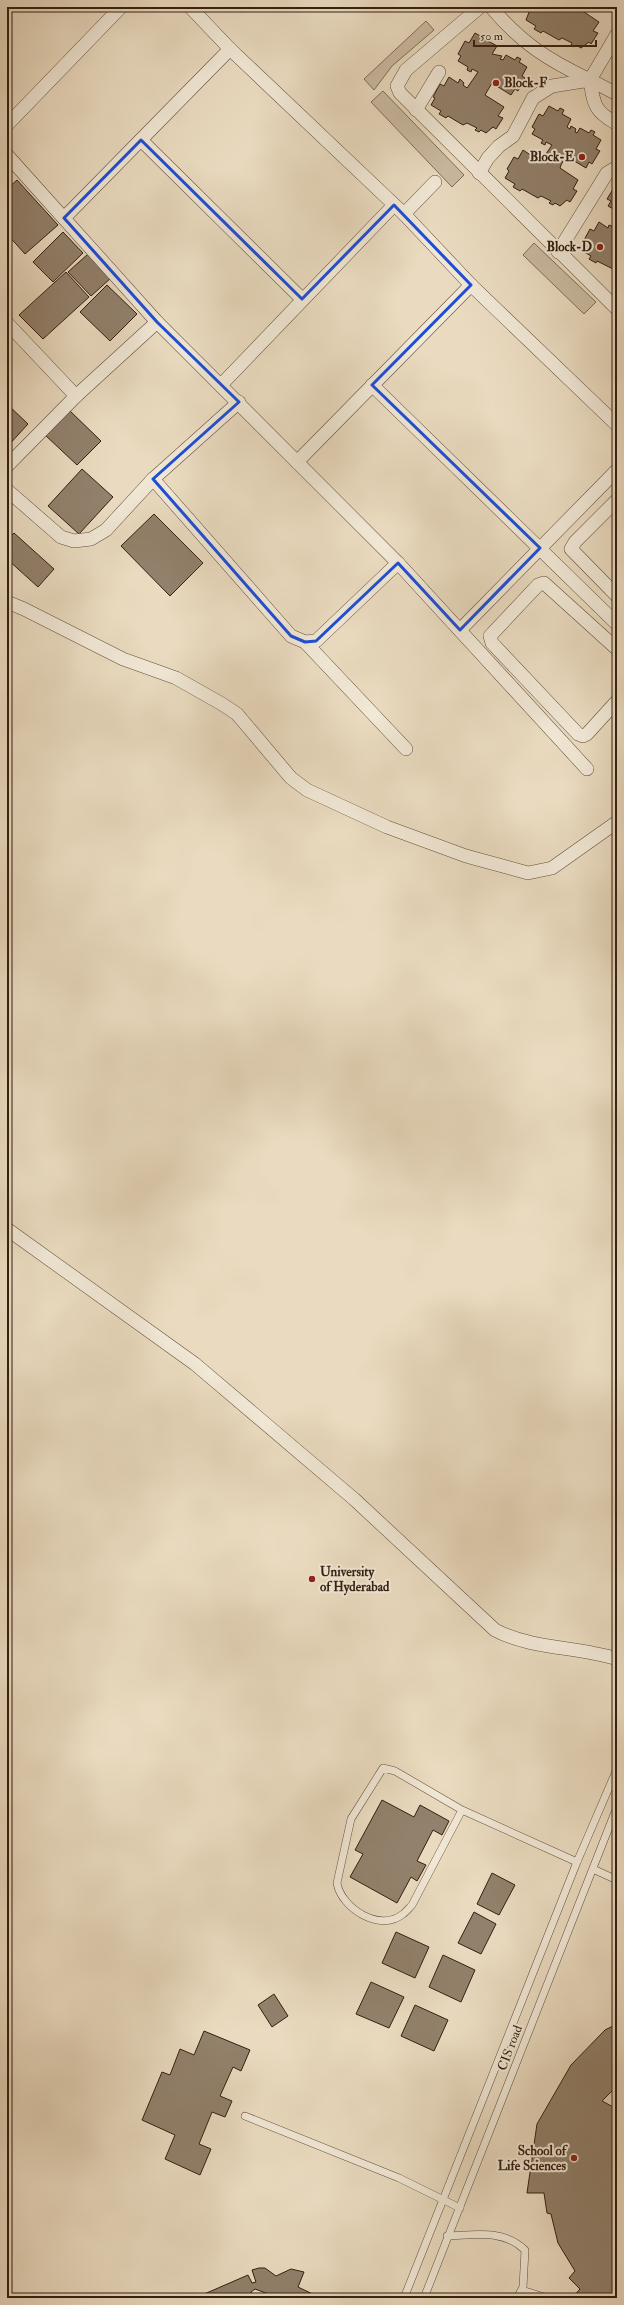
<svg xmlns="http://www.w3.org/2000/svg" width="624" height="2305" viewBox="0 0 624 2305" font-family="'IM FELL Double Pica',serif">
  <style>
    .green { fill: #cbbba2; stroke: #7f6d59 }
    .building { fill: #92816c; stroke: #331f10 }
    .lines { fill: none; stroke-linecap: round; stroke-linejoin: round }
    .service-casing { stroke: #614e3c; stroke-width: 8 }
    .minor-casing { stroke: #614e3c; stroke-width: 14 }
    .service { stroke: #f1e8d6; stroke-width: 7 }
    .minor { stroke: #f1e8d6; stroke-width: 13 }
    .marked { fill: none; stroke: #1d4ed8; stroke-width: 3; stroke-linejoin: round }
    .poi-dot { fill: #8f2418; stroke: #f1e8d6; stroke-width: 1.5 }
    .labels { text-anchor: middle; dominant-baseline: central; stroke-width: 4; stroke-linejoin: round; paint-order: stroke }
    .poi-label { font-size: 13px; font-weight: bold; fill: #331f10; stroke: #f1e8d6; text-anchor: end }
    .street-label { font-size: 13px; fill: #331f10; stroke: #f1e8d6 }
  </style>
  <rect width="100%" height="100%" fill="#eadbc0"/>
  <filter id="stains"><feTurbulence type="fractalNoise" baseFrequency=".005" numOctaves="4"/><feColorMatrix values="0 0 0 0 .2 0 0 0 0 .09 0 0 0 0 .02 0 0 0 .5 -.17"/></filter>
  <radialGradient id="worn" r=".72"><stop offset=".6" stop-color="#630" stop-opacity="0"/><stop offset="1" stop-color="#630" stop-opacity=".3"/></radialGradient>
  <!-- green -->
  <g class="green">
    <path d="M426 21 434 30 392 66 374 90 364 79Z"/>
    <path d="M383 91 464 175 452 187 371 102Z"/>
    <path d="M534 243 596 302 584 314 523 255Z"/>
  </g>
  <!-- building -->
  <g class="building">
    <path d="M531 7H582L581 10 599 22 593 31 598 33 591 44 589 42 581 48 576 45 574 47 571 45 572 43 562 38 559 40 543 31 541 33 534 29 536 26 526 20Z"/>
    <path d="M475 33 484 38 486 35 490 37 488 41 497 46 492 54 502 56 500 59 503 60 506 55 515 60 517 57 521 59 519 62 527 67 522 76 525 78 524 81 518 91 515 89 511 95 492 83 485 95 504 107 498 116 503 118 496 129 493 127 486 133 481 130 479 132 475 130 477 128 467 123 463 125 448 116 446 118 439 114 441 111 431 105 435 98 433 97 440 84 444 86 449 77 458 83 460 79 464 83 463 85 467 88 474 78 478 72 472 69 471 72 467 70 468 67 458 61 461 56 458 54 465 41 469 43Z"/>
    <path d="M549 106 558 111 560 108 564 110 562 114 571 119 567 127 570 129 571 126 576 129 575 132 577 133 580 128 589 133 591 130 595 132 593 135 601 140 596 149 600 151 598 154 592 164 589 162 586 168 566 156 561 165 560 168 578 180 573 189 577 191 570 202 567 200 560 206 555 203 553 205 549 203 551 201 541 196 538 198 522 189 520 191 513 187 515 184 505 178 509 171 507 169 514 157 518 159 523 150 532 156 534 152 539 155 537 158 541 161 548 151 552 145 546 142 545 145 541 143 543 140 532 134 535 129 532 127 539 114 543 116Z"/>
    <path d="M17 180 58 225 25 254 7 234V189Z"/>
    <path d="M615 186 617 187V211L608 206 611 201 607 199Z"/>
    <path d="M599 222 608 228 609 225 614 227 613 230 617 233V268L615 270 597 261 596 263 589 259 591 256 581 250 585 243 583 242 590 229 594 231Z"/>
    <path d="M63 232 83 253 53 282 33 262Z"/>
    <path d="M88 254 111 278 91 296 68 272Z"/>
    <path d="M66 272 89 297 43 339 19 315Z"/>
    <path d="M107 285 137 314 110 341 80 312Z"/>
    <path d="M7 404 28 424 7 447Z"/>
    <path d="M68 409 101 441 77 465 44 434Z"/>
    <path d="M82 469 113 497 79 534 48 506Z"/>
    <path d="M154 514 203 563 170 596 121 546Z"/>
    <path d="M14 533 54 569 38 587 7 559V540Z"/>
    <path d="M382 1800 414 1817 420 1805 449 1821 442 1835 433 1830 417 1861 426 1865 417 1881 411 1877 397 1903 350 1877 363 1854 355 1850Z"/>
    <path d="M492 1873 515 1885 499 1915 477 1904Z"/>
    <path d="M474 1912 496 1924 481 1954 458 1943Z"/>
    <path d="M396 1932 429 1947 415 1978 382 1963Z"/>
    <path d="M443 1955 475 1970 461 2002 429 1987Z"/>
    <path d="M371 1982 404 1997 389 2028 356 2014Z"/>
    <path d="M274 1994 288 2016 272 2027 258 2005Z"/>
    <path d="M415 2005 448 2020 434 2051 401 2036Z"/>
    <path d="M617 2024V2086L602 2101 617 2109V2298H572L580 2289 569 2278 575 2271 558 2243 551 2214 547 2213 544 2193H527L537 2124 571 2065 605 2030Z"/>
    <path d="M204 2031 250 2050 241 2071 233 2067 220 2096 232 2101 225 2117 212 2112 199 2144 211 2149 200 2175 165 2159 175 2135 142 2120 162 2072 170 2075 180 2049 194 2055Z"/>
    <path d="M259 2268H265L276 2276 291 2269 304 2272 298 2287 321 2298H279L255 2289 251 2292 254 2298H204L202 2295 248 2275 252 2283 256 2282 252 2270Z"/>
  </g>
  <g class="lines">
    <!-- service casing -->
    <g class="service-casing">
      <g id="service">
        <path d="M577 1862 617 1769"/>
        <path d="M593 1869 617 1880"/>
        <path d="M245 2116 399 2178 460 2208"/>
        <path d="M447 2236C476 2235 503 2229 525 2250L523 2287 517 2298"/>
        <path d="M522 2290 547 2298"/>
        <path d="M404 2298 577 1862 462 1810 395 1771 383 1768 351 1819 337 1883C341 1908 380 1933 403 1914 406 1912 409 1908 412 1905L462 1810"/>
        <path d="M424 2298 617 1807"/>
      </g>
    </g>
    <!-- minor casing -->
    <g class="minor-casing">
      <g id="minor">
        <path d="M190 7 230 49 404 214 471 285 617 425"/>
        <path d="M480 7 406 70 397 86 400 93 617 309"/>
        <path d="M491 7C521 43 548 60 590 80L617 34"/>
        <path d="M590 80 617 94"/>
        <path d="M416 110 439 72"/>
        <path d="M7 125 121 7"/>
        <path d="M141 140 302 299"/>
        <path d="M7 155 157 322 398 563 587 769"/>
        <path d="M479 173 488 158 499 146 513 136 533 98 552 86 590 80C594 105 594 111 617 124"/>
        <path d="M404 214 435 182"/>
        <path d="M64 218 230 49"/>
        <path d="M558 252 607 173 617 167"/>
        <path d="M7 323 76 396"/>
        <path d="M221 385 394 205"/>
        <path d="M372 385 617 624"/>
        <path d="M297 462 471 285"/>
        <path d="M7 466 76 396 157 322"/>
        <path d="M153 479 291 636 305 642 316 641 398 563"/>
        <path d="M7 490 61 537 74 541 91 539 106 530 153 479 239 402"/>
        <path d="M617 500 575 542 571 549 617 596"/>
        <path d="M7 602 24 609 123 659 176 678 222 704 237 714 291 778 307 790 387 827 466 856 528 873 552 868 617 822"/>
        <path d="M460 630 617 470"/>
        <path d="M305 642 406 749"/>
        <path d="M617 649 544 583 538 585 490 636 492 643 578 734 583 736 587 734 617 701"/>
        <path d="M7 1229 195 1364 354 1499 495 1630C533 1650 577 1646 617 1659"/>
      </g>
    </g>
    <!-- service -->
    <use href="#service" class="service"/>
    <!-- minor -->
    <use href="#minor" class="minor"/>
  </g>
  <!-- marked area -->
  <path class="marked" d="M141 140 302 299 394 205 471 285 372 385 540 548 460 630 398 563 316 641 305 642 291 636 153 479 239 402 157 322 64 218Z"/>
  <!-- markers -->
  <g class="poi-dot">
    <circle cx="496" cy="83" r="4"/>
    <circle cx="582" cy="157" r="4"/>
    <circle cx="600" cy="247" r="4"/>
    <circle cx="312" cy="1579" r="4"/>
    <circle cx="574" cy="2158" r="4"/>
  </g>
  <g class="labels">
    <!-- poi labels -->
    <g class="poi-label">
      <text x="504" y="83" text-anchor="start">Block-F</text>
      <text x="574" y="157">Block-E</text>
      <text x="592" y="247">Block-D</text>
      <text x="320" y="1572" text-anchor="start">University<tspan x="320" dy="15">of Hyderabad</tspan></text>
      <text x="566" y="2151">School of<tspan x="566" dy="15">Life Sciences</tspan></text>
    </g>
    <!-- street labels -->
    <g class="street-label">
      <text transform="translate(510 2048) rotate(-69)">CIS road</text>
    </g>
  </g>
  <!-- margin -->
  <rect width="624" height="2305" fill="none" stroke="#eadbc0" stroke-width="24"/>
  <rect x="8" y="8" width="608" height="2289" fill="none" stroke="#331f10" stroke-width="2"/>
  <rect x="12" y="12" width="600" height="2281" fill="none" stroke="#331f10"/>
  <!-- scale -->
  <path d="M474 40v6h122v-6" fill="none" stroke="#331f10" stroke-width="2"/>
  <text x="480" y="40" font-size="12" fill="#331f10" stroke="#f1e8d6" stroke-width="3" paint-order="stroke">50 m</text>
  <rect width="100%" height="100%" filter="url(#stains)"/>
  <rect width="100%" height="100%" fill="url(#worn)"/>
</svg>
